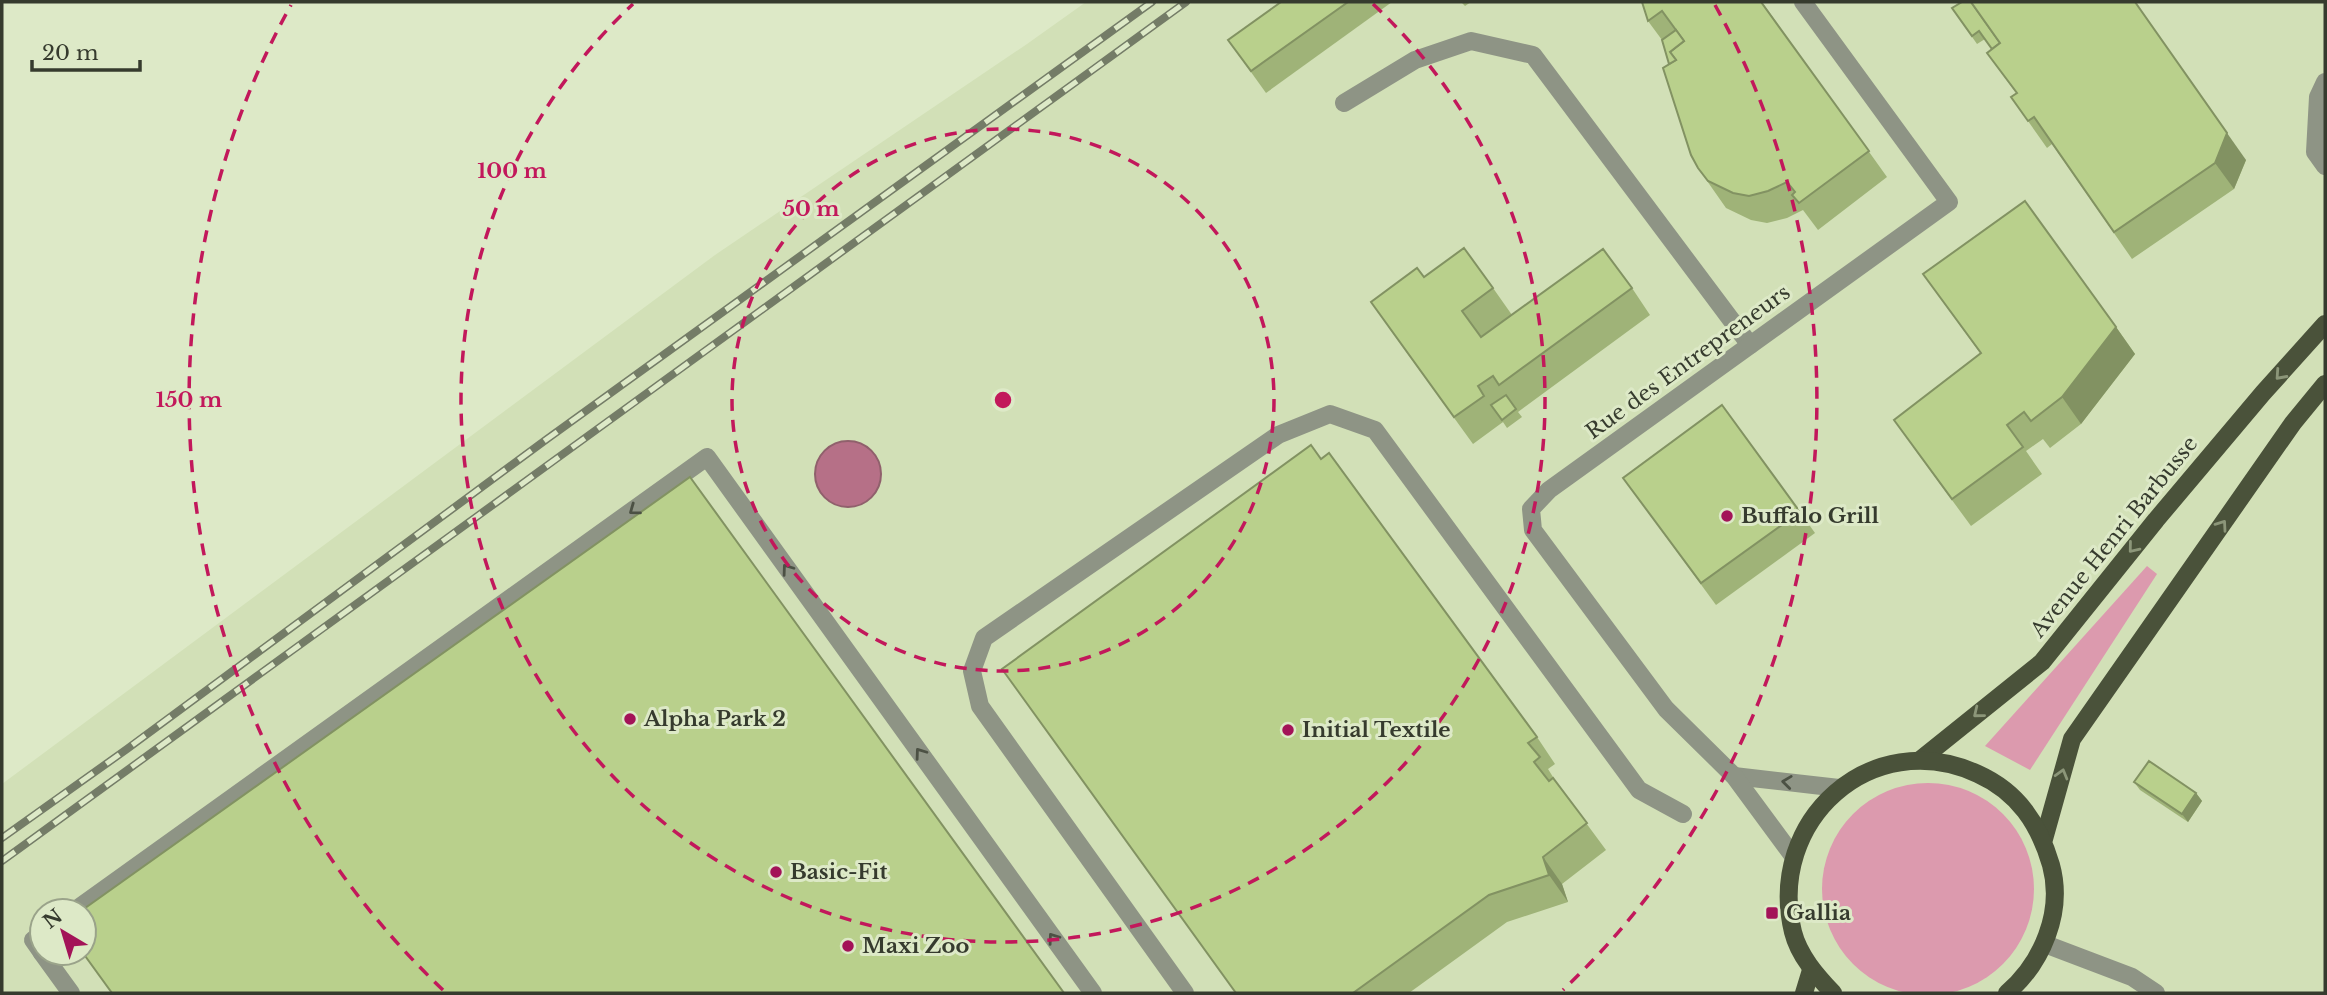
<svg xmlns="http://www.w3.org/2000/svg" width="2327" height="995" viewBox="0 0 2327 995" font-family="'Libre Baskerville',serif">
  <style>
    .built { fill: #d2e0b7; fill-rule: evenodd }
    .green { fill: #dc9aae }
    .water { fill: #b67087; stroke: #90606c; stroke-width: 2 }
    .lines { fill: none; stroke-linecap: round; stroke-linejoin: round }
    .minor { stroke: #8e9485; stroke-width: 18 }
    .major { stroke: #4a523a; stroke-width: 18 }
    .rail-casing { stroke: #747c67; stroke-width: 8 }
    .rail { stroke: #dde9c7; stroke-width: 5; stroke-dasharray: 16; stroke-linecap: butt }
    .wall { fill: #9fb378 }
    .shaded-wall { fill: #829262 }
    .building { fill: #b9d08c; stroke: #829262; stroke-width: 2 }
    .oneway { stroke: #8c9679 }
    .oneway2 { stroke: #4c5144 }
    .ring { fill: none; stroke: #c2185b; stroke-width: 3.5; stroke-dasharray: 12 9 }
    .poi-dot { fill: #a31358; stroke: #dde9c7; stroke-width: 2.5 }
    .labels { text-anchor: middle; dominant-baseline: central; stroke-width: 6; stroke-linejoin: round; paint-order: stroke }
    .street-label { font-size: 21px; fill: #363b2e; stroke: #dde9c7 }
    .poi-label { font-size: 21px; font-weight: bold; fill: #363b2e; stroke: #dde9c7; text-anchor: start }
    .centre { fill: #c2185b; stroke: #dde9c7; stroke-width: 3.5 }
    .ring-label { font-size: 21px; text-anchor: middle; font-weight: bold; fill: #c2185b; stroke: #dde9c7; stroke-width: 6; stroke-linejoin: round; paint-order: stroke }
  </style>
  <rect width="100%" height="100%" fill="#dde9c7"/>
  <!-- built -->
  <path class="built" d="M1086 2H2325V993H2V784L715 255 1027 44ZM42 911H84V953H42Z"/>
  <!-- green -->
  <g class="green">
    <path d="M2147 566 2157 574 2030 770 1985 746Z"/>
    <circle cx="1928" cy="889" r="106"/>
  </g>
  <!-- water -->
  <circle class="water" cx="848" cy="474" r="33"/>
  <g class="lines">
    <!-- minor -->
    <g class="minor">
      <path d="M2325 82 2318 97 2315 152 2325 166"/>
      <path d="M1344 103 1415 60 1471 41 1533 55 1750 345"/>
      <path d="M1734 776 1839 788"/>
      <path d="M1793 856 1734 776 1666 709 1533 530 1531 509 1549 490 1949 202 1803 2"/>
      <path d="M74 911 707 457 1093 993"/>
      <path d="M42 934 33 940 42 953"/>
      <path d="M2045 944 2132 977 2156 993"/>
      <path d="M42 953 71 993"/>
      <path d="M1185 993 980 706 972 671 984 638 1278 435 1330 414 1375 430 1639 790 1683 814"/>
    </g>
    <!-- major -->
    <g class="major">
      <path d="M1920 760 2042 662 2156 520 2263 393 2325 324"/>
      <path d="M2044 839 2072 739 2293 423 2325 384"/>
      <path d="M1804 993 1811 970"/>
      <path d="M1833 993C1817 976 1799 956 1793 932 1766 821 1871 725 1978 774 2018 792 2039 824 2051 865 2064 912 2042 963 2007 993"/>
    </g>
    <!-- rail casing -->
    <g class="rail-casing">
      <g id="rail">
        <path d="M2 838 127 749 547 439 1152 2"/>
        <path d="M2 861 1186 2"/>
      </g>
    </g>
    <!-- rail -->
    <use href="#rail" class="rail"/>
  </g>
  <!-- wall -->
  <g class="wall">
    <path d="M1281 2H1392L1266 93 1228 40Z"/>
    <path d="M1461 2H1471L1465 6Z"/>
    <path d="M1642 2H1762L1887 177 1818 230 1803 210 1787 218 1767 223 1751 220 1726 208 1698 168 1662 40 1648 21Z"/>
    <path d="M1952 8 2246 160 2234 189 2132 259 2052 144 2047 148 2011 97 2016 93 1987 53 1992 49 1985 39 1977 44Z"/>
    <path d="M1923 274 2116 327 2135 354 2081 424 2050 448 2043 439 2026 451 2042 474 1971 526 1913 447 1980 353Z"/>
    <path d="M1424 277 1493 288 1512 315 1632 288 1650 315 1518 412 1522 417 1507 428 1501 419 1503 422 1473 444 1389 328Z"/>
    <path d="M1321 459 1537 737 1555 764 1548 769 1558 785 1606 850 1562 884 1568 902 1507 922 1409 993H1236Z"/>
    <path d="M1623 478 1800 512 1815 533 1716 605Z"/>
    <path d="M2134 782 2196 793 2202 801 2188 822 2140 790Z"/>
  </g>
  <!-- shaded-wall -->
  <g class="shaded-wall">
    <path d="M2135 2 2246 160 2234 189 2215 163Z"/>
    <path d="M2116 327 2135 354 2081 424 2062 397Z"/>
    <path d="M2196 793 2202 801 2188 822 2182 814Z"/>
    <path d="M1543 857 1562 884 1568 902 1549 875Z"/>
  </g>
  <!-- building -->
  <g class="building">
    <path d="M1281 2H1348L1251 71 1228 40Z"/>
    <path d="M1642 2H1761L1869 151 1799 203 1792 195 1795 192 1787 182 1768 191 1749 196 1733 193 1708 181 1698 168 1691 155 1663 68 1676 60 1670 52 1684 41 1662 11 1648 21Z"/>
    <path d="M1962 2H1971L2000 43 1992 49 1979 31 1972 36 1952 8Z"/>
    <path d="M1971 2H2135L2227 133 2215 163 2114 232 2034 117 2028 121 2011 97 2017 93 1987 53 2000 43Z"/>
    <path d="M1676 30 1684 41 1670 52 1676 60 1669 64 1662 40Z"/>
    <path d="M2025 201 2116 327 2062 397 2031 421 2024 412 2007 425 2023 447 1952 499 1894 420 1981 353 1923 274Z"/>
    <path d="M1464 248 1493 288 1462 311 1481 337 1603 249 1632 288 1499 385 1493 376 1478 386 1484 396 1454 417 1371 302 1417 268 1424 277Z"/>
    <path d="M1506 395 1516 409 1502 420 1491 405Z"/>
    <path d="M1722 405 1800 512 1701 583 1623 478Z"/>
    <path d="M1311 445 1321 459 1329 453 1537 737 1528 743 1540 757 1534 762 1549 781 1553 778 1587 823 1543 857 1549 875 1489 895 1353 993H1236L1002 669Z"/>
    <path d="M690 477 1064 993H112L83 953H84V911H81Z"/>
    <path d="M2149 761 2196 793 2182 814 2134 782Z"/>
  </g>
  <!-- one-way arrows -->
  <defs><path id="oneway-chevron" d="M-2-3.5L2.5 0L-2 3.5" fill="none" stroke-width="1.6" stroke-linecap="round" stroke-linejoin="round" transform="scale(1.75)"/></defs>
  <g class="oneway">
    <use href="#oneway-chevron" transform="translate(2280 375) rotate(132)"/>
    <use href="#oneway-chevron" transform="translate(2222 525) rotate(-55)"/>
    <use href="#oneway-chevron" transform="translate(2133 548) rotate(129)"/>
    <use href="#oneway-chevron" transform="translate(1978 713) rotate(141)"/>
    <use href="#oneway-chevron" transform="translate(2062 774) rotate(-74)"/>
  </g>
  <g class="oneway2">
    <use href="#oneway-chevron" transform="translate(634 510) rotate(144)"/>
    <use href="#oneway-chevron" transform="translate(787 569) rotate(-126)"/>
    <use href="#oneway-chevron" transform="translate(920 753) rotate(-126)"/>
    <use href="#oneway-chevron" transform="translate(1787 782) rotate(-173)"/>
    <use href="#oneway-chevron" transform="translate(1053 938) rotate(-126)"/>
  </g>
  <!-- distance rings -->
  <g class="ring">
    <circle cx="1003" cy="400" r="271"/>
    <path d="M1373 4A542 542 0 1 1 633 4"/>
    <path d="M443 990A814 814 0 0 1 291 5M1715 5A814 814 0 0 1 1563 990"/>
  </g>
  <!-- markers -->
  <g class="poi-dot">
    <circle cx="1727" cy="516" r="7"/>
    <circle cx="630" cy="719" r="7"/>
    <circle cx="1288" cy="730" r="7"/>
    <circle cx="776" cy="872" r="7"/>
    <rect x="1765" y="906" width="14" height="14" rx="3.5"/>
    <circle cx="848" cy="946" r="7"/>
  </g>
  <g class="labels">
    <!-- street labels -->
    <g class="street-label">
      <text transform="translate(1688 362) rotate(-36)">Rue des Entrepreneurs</text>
      <text transform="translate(2114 537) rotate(-51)">Avenue Henri Barbusse</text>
    </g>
    <!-- poi labels -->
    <g class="poi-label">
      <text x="1741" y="516">Buffalo Grill</text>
      <text x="644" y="719">Alpha Park 2</text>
      <text x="1302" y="730">Initial Textile</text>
      <text x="790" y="872">Basic-Fit</text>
      <text x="1786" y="913">Gallia</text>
      <text x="862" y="946">Maxi Zoo</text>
    </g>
  </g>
  <circle cx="1003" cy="400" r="10" class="centre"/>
  <g class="ring-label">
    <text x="512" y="178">100 m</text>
    <text x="811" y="216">50 m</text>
    <text x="189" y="407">150 m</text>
  </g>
  <!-- border -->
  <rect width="2327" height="995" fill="none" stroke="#363b2e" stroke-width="7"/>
  <!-- north arrow -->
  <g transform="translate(63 932) rotate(322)"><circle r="33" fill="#dde9c7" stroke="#9aa38a" stroke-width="2"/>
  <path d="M0-5L12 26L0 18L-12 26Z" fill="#a31358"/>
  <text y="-10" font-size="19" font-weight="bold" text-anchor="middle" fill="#363b2e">N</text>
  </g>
  <!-- scale -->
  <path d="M32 60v10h108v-10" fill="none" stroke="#363b2e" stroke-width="3.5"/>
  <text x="42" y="60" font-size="21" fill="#363b2e" stroke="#dde9c7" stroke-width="5" paint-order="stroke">20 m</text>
</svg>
